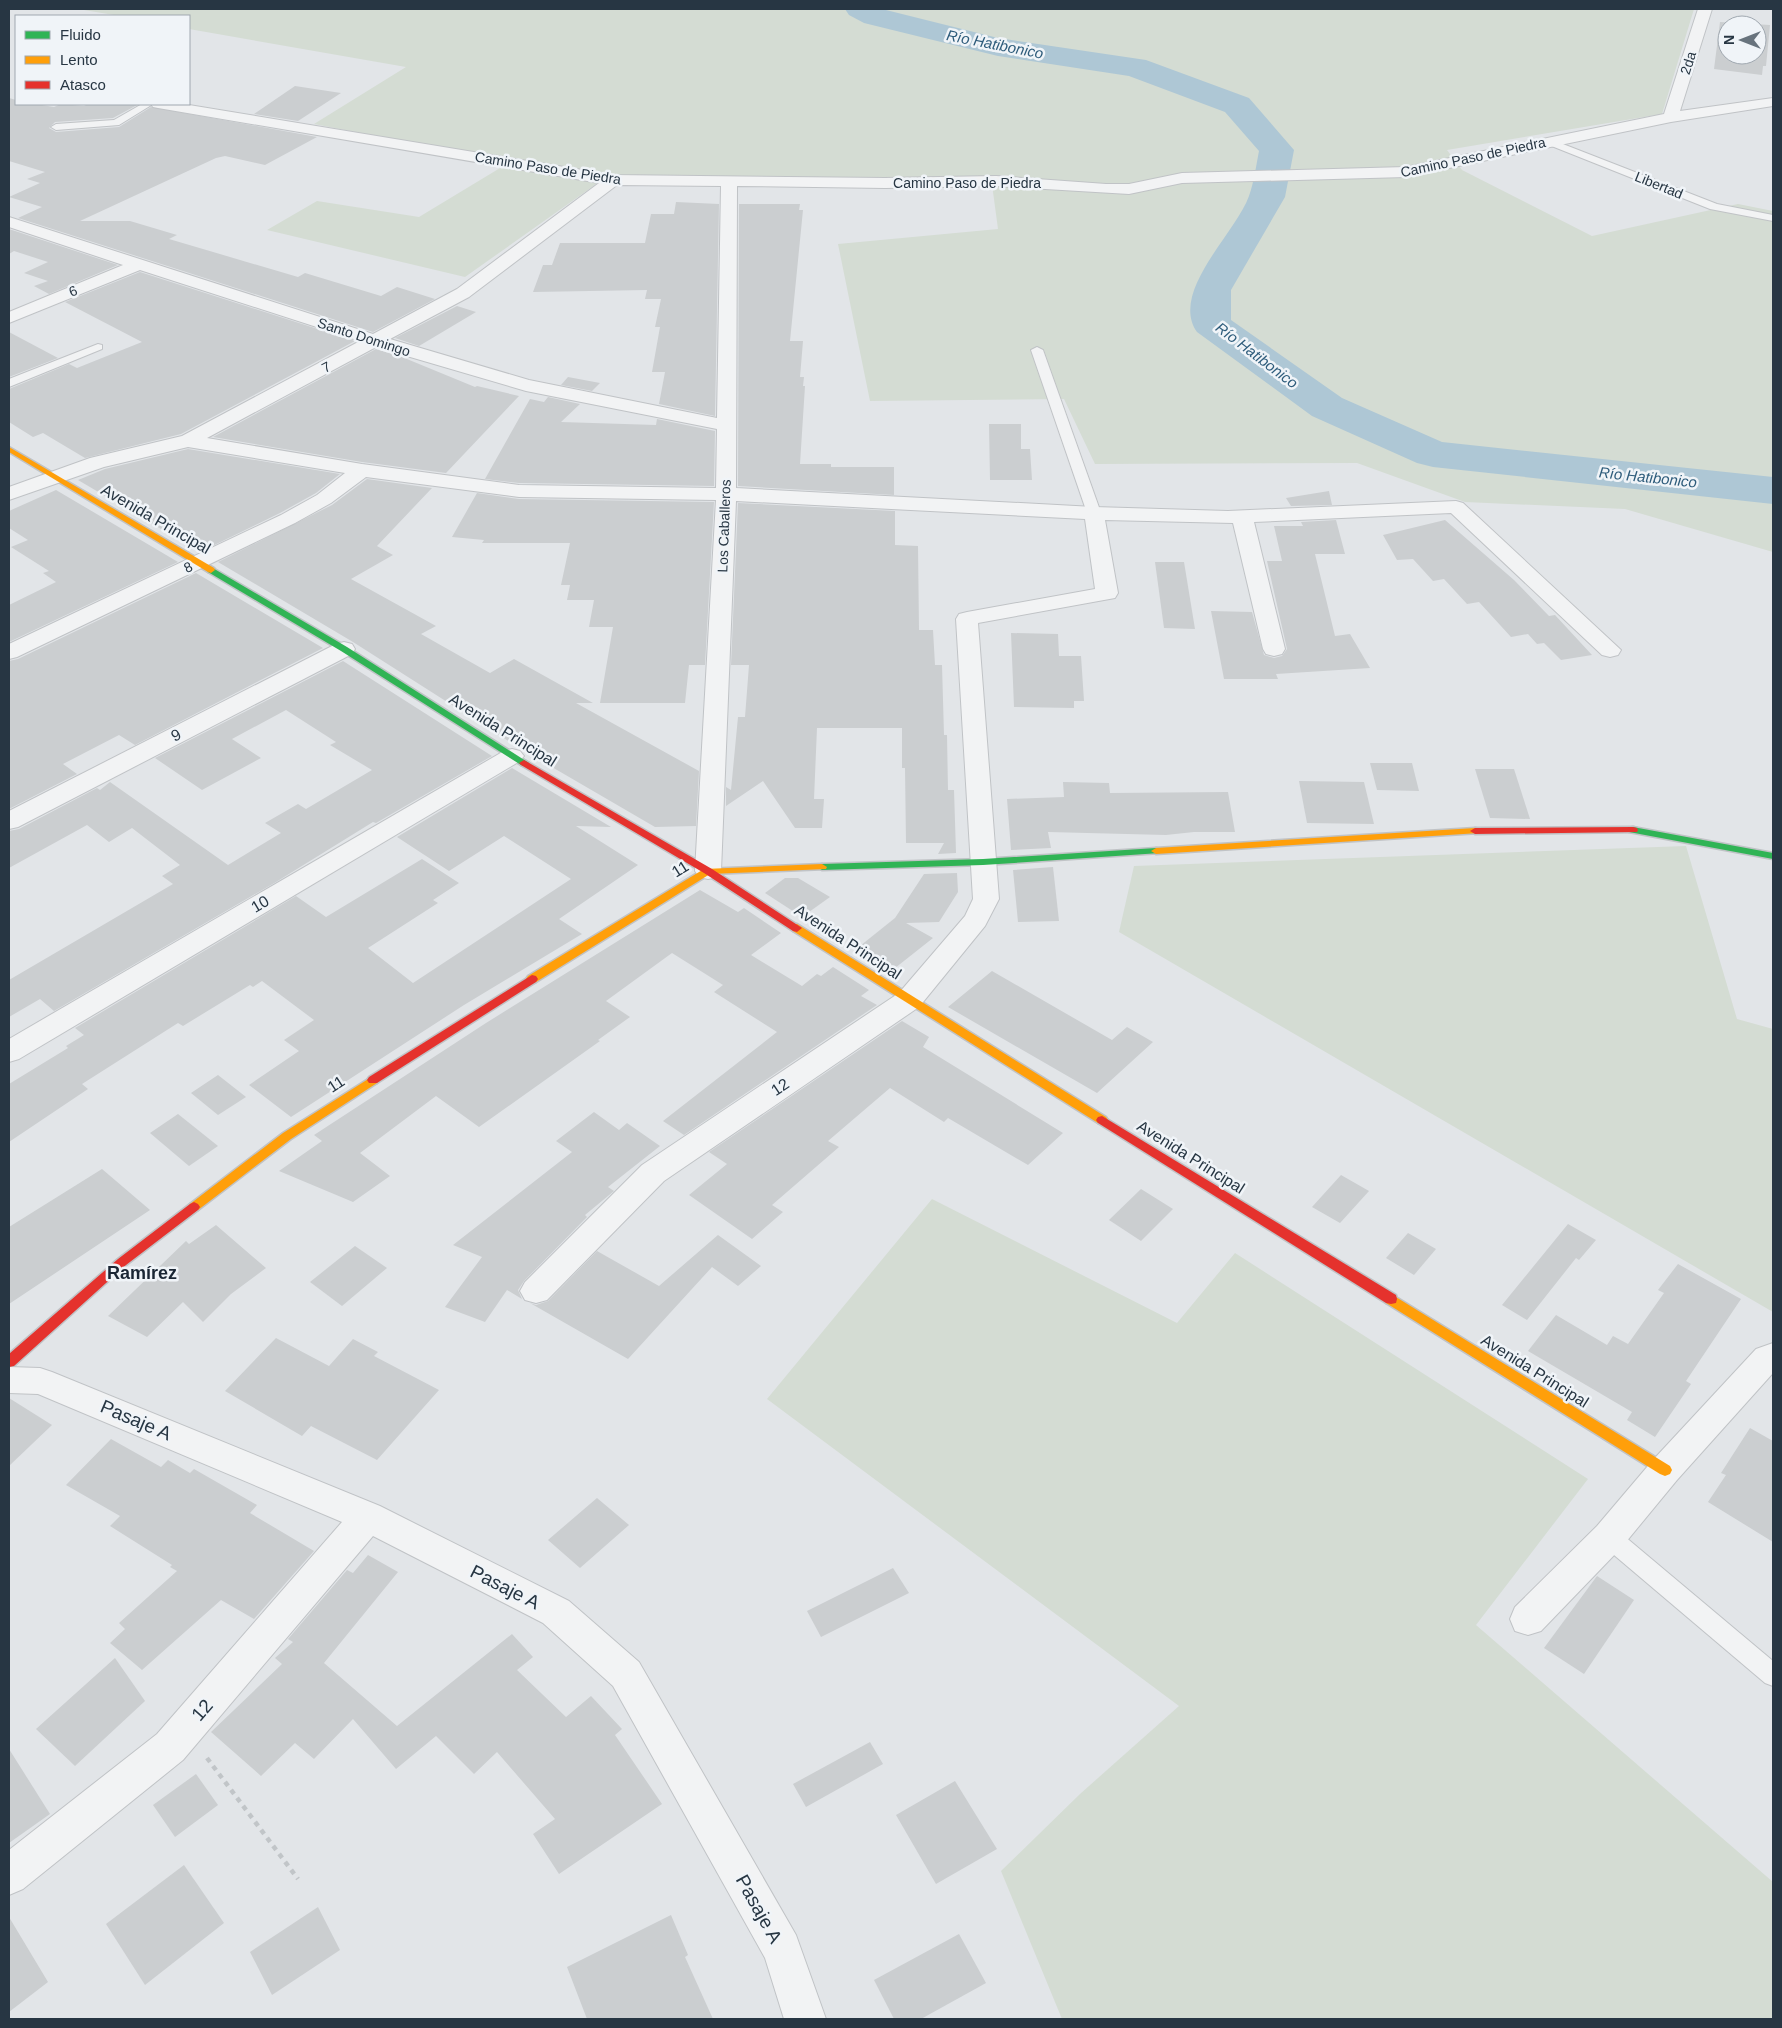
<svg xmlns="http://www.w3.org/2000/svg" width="1782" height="2028" viewBox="0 0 1782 2028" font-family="Arial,sans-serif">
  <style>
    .green { fill: #d4dcd3 }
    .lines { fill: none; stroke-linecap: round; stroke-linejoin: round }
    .river { fill: #aec7d5; fill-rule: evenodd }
    .building { fill: #cbced0; fill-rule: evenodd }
    .lane-casing { stroke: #c0c3c6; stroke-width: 2 }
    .street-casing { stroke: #c0c3c6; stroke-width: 2 }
    .fast-casing { stroke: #c0c3c6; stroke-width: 3 }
    .slow-casing { stroke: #c0c3c6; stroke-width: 3 }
    .jam-casing { stroke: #c0c3c6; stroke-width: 3 }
    .path { stroke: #c1c5c8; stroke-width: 4.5; stroke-dasharray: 5 5; stroke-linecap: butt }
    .lane { fill: #f2f3f4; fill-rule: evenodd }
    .street { fill: #f2f3f4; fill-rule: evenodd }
    .fast { fill: #30b455; fill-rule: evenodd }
    .slow { fill: #ff9f0a; fill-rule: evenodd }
    .jam { fill: #e5322d; fill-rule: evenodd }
    .labels { text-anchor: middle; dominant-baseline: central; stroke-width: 5; stroke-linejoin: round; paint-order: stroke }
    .far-street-label { font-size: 14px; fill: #273643; stroke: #f0f4f8 }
    .far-water-label { font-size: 15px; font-style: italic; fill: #2e5c7b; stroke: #f0f4f8 }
    .street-label { font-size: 16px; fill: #273643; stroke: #f0f4f8 }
    .neighbourhood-label { font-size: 18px; font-weight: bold; fill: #1a2634; stroke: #f0f4f8 }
    .near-street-label { font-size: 19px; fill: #273643; stroke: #f0f4f8 }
  </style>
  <rect width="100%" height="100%" fill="#e2e5e8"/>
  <!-- green -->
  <g class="green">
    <path d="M78 9H1694L1662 114 1447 150 1462 170 1592 236 1738 204 1773 211V552L1625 509 1465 502 1357 463 1095 464 1064 399 870 401 838 244 998 229 991 177 602 180 465 277 267 230 317 201 419 217 510 162 314 124 406 67 189 29V16H120Z"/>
    <path d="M1686 846 1737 1019 1773 1029V1312L1119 932 1134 866Z"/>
    <path d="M932 1199 1177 1323 1235 1253 1588 1479 1476 1625 1773 1882V2019H1062L1001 1871 1080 1794 1179 1706 767 1399Z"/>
  </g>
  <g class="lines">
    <!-- river -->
    <path class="river" d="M845 9H882L998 38 1146 60 1249 98 1294 150 1285 197 1231 290V320L1342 398 1442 442 1773 477V504L1433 467 1417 463 1312 416 1197 332C1169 292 1236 233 1249 196 1254 182 1256 166 1259 151L1225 112 1129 76 998 56 864 23 849 15Z"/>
  </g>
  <!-- building -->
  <g class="building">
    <path d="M1720 22 1770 25 1766 66H1763L1762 75 1714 69ZM1727 25H1757V55H1727Z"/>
    <path d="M295 86 341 93 298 121 254 114Z"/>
    <path d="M9 98 16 100V104H36L54 107 61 104 84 106 88 104H139L113 118 55 122 49 128 56 132 119 127 151 107 317 137 265 165 225 156 216 158 80 221H130L177 235 169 239 298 277 305 273 381 296 397 287 435 299 373 332 18 218 42 207 9 197 40 183 27 179 45 172 9 161Z"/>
    <path d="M676 202 719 204 715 416 659 404 665 372H652L660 327H655L661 299H645L647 290 533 292 543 265H552L560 243H645L651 214H674Z"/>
    <path d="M739 204H800L799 210H803L790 341H803L800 377H804L803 386H805L800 464H831V467H894V495L738 486Z"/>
    <path d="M9 229 118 265 49 294 34 286 48 281 24 273 48 262 14 251 9 254Z"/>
    <path d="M140 272 355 341 181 434 85 458 43 433 33 437 9 422V389L69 364 77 368 142 342 65 302Z"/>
    <path d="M457 306 476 312 419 346 395 338Z"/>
    <path d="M9 332 58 358 9 377Z"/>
    <path d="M376 349 402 357 475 387 477 386 519 396 446 473 362 462 213 437Z"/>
    <path d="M568 377 600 383 592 391 561 385Z"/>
    <path d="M548 397 580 404 561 422 656 425 657 419 715 431 714 486 519 483 485 479 530 399 544 402Z"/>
    <path d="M989 424H1021V449H1030L1032 480H990Z"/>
    <path d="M188 449 340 474 316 493 280 513 200 552 78 480 105 469Z"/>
    <path d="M367 479 432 488 377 546 393 555 351 579 436 626 421 634 490 673 514 659 593 703H576L699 771 696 826 655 827 521 749 353 642 218 562 332 505Z"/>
    <path d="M56 490 178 562 9 642V605L56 582 43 573 49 571 11 547 28 540 9 528V511Z"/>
    <path d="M1329 491 1332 505 1291 506 1286 498Z"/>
    <path d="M477 493 519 499 714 502 705 665H689L685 703H600L613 627H589L594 600H567L570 585H561L570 543H482L484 540 452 537Z"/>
    <path d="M738 503 895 511V545L918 546 919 630H933L935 665H942L944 735H947L948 790H954L956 853 938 854 944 843H906L905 768H902V728H817L814 799H824L822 828H795L763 781 726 806V787L731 790 738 717H745L749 665H731Z"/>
    <path d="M1336 520 1345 554H1315L1335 636 1350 634 1370 668 1276 674 1278 679H1224L1211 611 1252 612 1264 655 1274 658 1282 656 1287 649 1267 561H1282L1274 526H1303L1301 522Z"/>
    <path d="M1445 520 1514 580 1549 616 1555 615 1592 655 1561 660 1544 643 1537 644 1528 634 1511 637 1479 602 1467 604 1444 579 1433 581 1413 559 1397 560 1383 535Z"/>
    <path d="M1155 562H1184L1195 629 1164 628Z"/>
    <path d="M196 573 323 648 135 745 119 735 63 764 77 774 9 809V661L18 659Z"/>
    <path d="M1011 633 1058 634 1059 656H1081L1084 701H1074V708L1014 707Z"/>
    <path d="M343 661 492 756 376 823 373 822 276 882 54 1011 40 999 9 1017V980L173 884 162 876 180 865 132 828 109 842 87 825 9 868V831L19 829 97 788 100 790 110 782 228 865 281 833 265 823 298 804 306 809 372 770 330 745 336 742 286 710 232 739 261 758 202 790 155 758Z"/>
    <path d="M1370 763H1412L1419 791 1377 790Z"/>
    <path d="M512 768 611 827 576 826 638 865 559 919 582 934 464 1005 291 1117 249 1085 299 1051 284 1040 314 1020 262 981 253 987 250 985 183 1026 178 1023 82 1084 88 1089 9 1142V1084L68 1048 66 1046 84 1035 75 1028 296 896 326 917 422 859 459 883 433 900 438 903 368 948 413 983 571 879 504 836 449 871 397 837Z"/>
    <path d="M1475 769H1514L1530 819 1490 818Z"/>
    <path d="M1299 781 1364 782 1374 824 1307 823Z"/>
    <path d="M1063 782 1109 783 1110 793 1228 792 1235 832H1194L1166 835 1048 832 1051 848 1011 850 1007 799 1064 797Z"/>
    <path d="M1053 867 1059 921 1018 922 1013 870Z"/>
    <path d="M957 873 958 892 939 922 906 923 933 938 890 972 855 950 895 918 924 874Z"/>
    <path d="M785 878H798L830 897 802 917 765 893Z"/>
    <path d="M700 890 738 912 744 908 781 933 751 955 802 986 817 974 821 976 833 967 869 990 861 996 877 1005 684 1135 663 1121 777 1032 714 992 723 985 672 953 606 1001 630 1017 598 1040 600 1041 479 1127 436 1096 360 1153 390 1176 353 1202 279 1171 322 1141 314 1135 486 1023Z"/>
    <path d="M992 971 1112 1040 1127 1027 1153 1042 1097 1093 948 1007Z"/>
    <path d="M902 1021 929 1037 923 1047 1063 1133 1028 1165 948 1118 944 1122 890 1088 828 1141 839 1147 772 1205 783 1212 752 1239 689 1195 727 1164 709 1152Z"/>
    <path d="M218 1075 246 1097 218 1115 191 1093Z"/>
    <path d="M594 1112 619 1130 627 1123 660 1146 608 1187 614 1191 585 1215 587 1217 524 1281 518 1290 522 1299 507 1290 485 1322 445 1307 482 1257 453 1245 572 1152 556 1141Z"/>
    <path d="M178 1114 218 1146 189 1166 150 1133Z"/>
    <path d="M102 1169 150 1210 9 1304V1227Z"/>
    <path d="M1341 1175 1369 1191 1340 1223 1312 1207Z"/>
    <path d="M1141 1189 1173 1209 1141 1241 1109 1220Z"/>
    <path d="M1568 1224 1596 1240 1579 1260 1576 1258 1527 1320 1502 1305Z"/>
    <path d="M216 1225 266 1268 231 1294 203 1322 183 1302 147 1337 108 1316 186 1241 189 1244Z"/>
    <path d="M1408 1233 1436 1249 1414 1275 1386 1258Z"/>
    <path d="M718 1235 761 1266 738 1286 712 1267 628 1359 530 1303 536 1305 548 1301 597 1251 659 1286Z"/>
    <path d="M355 1246 387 1268 342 1306 310 1282Z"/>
    <path d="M1678 1264 1741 1299 1686 1381 1691 1384 1655 1437 1627 1420 1632 1412 1528 1351 1556 1315 1607 1345 1613 1336 1628 1344 1664 1293 1658 1290Z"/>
    <path d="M276 1338 329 1366 353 1339 378 1352 374 1356 439 1390 377 1460 311 1426 302 1436 225 1391Z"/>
    <path d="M9 1398 52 1425 9 1466Z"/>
    <path d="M1750 1428 1773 1441V1542L1708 1502 1726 1475 1721 1473Z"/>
    <path d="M111 1439 161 1467 168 1460 190 1473 194 1469 257 1505 250 1513 314 1551 254 1619 221 1600 142 1670 110 1643 125 1629 119 1623 177 1571 170 1567 172 1565 110 1526 120 1516 66 1485Z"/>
    <path d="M597 1498 629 1525 580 1568 548 1540Z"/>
    <path d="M368 1555 398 1572 324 1663 397 1726 512 1634 533 1657 517 1670 566 1717 591 1696 622 1729 615 1735 662 1804 559 1874 533 1834 555 1819 497 1752 474 1774 436 1736 396 1769 353 1719 314 1759 295 1743 261 1776 211 1732 282 1664 275 1658 293 1642 288 1639 347 1570 353 1573Z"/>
    <path d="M893 1568 909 1593 821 1637 807 1611Z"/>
    <path d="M1597 1576 1634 1600 1584 1674 1544 1648Z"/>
    <path d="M115 1658 145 1701 75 1766 36 1729Z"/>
    <path d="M870 1742 883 1764 806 1807 793 1784Z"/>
    <path d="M9 1749 50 1814 9 1843Z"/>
    <path d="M196 1774 218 1805 175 1837 153 1805Z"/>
    <path d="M955 1781 997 1849 936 1884 896 1815Z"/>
    <path d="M184 1865 224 1923 145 1985 106 1924Z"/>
    <path d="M318 1907 340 1950 272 1995 250 1952Z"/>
    <path d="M671 1915 688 1955 685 1957 713 2019H587L567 1967Z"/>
    <path d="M9 1917 48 1982 9 2012Z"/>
    <path d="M959 1934 986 1983 921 2019H894L874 1980Z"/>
  </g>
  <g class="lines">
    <!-- lane casing -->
    <g class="lane-casing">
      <g id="lane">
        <path d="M142 104H153L119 125 56 130 51 127 56 124 114 120Z"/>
        <path d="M1544 139H1550L1717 204 1773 215V221L1710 209 1544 143Z"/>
        <path d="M98 344 102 345V349L9 387V379Z"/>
        <path d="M1037 347 1043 350 1101 513 1099 516H1089L1087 513 1031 350Z"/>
        <path d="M1609 1527 1617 1530 1773 1661V1686L1765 1683 1601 1544 1598 1537 1601 1530Z"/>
      </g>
    </g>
    <!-- street casing -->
    <g class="street-casing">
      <g id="street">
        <path d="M1698 9H1712L1680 111 1773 98V106L1671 122 1406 177 1182 183 1129 194 996 186 885 188 737 186 736 488 1094 507 1228 511 1456 501 1463 503 1621 650 1618 655 1610 657 1602 655 1451 513 1254 522 1285 649 1282 654 1274 656 1266 654 1263 649 1233 523 1105 520 1118 593 1115 598 978 623 999 899 985 926 919 1007 664 1181 547 1300 536 1303 525 1300 520 1291 525 1282 642 1165 899 993 965 916 973 899 956 619 959 614 967 612 1095 589 1085 519 736 501 721 871 717 877 708 879 699 877 695 871 716 500 519 497 366 477 331 503 295 523 17 657 9 659V644L281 515 317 495 345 473 188 447 104 467 9 500V487L90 458 182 436 360 341 140 270 9 323V312L123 265 9 227V217L373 334 457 289 599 183 158 108 153 107 151 104H183L613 175 885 178 996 176 1106 184H1129L1182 173 1406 167 1664 114ZM617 185 721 186 717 418 529 380 390 339 469 297ZM376 347 526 391 717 429 716 488 519 485 362 464 207 438Z"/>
        <path d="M344 642 352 644 355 649 352 654 18 827 9 829V811L336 644Z"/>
        <path d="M512 749 520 751 524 756 520 761 19 1059 9 1062V1039L504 751Z"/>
        <path d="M1773 1343V1373L1677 1480 1621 1548 1541 1631 1528 1635 1515 1631 1510 1619 1515 1607 1597 1526 1653 1460 1756 1349Z"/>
        <path d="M9 1367 40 1368 52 1372 380 1506 569 1601 639 1662 796 1935 826 2019H784L765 1958 613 1686 543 1623 373 1536 183 1760 23 1889 9 1895V1850L157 1734 342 1522 38 1394 9 1393Z"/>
      </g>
    </g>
    <!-- fast casing -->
    <g class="fast-casing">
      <g id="fast">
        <path d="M211 567 347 647 529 763 524 766 521 765 341 651 208 572 207 570Z"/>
        <path d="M1633 827 1773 853V859L1629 832 1628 830 1629 828Z"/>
        <path d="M1156 848 1160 849 1161 851 1160 853 983 865 822 870 817 867 822 864 983 859Z"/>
      </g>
    </g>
    <!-- slow casing -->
    <g class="slow-casing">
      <g id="slow">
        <path d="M9 447 214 568 215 570 211 573 208 572 9 452Z"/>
        <path d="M1475 828 1479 829 1480 831 1479 833 1156 854 1151 851 1156 848Z"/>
        <path d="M822 864 827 867 826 869 710 874 536 982 532 983 526 979 528 976 704 869Z"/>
        <path d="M797 924 1106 1117 1108 1120 1106 1123H1098L793 931 792 928 793 925Z"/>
        <path d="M373 1076 379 1080 377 1083 291 1139 198 1210H190L188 1207 190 1204 283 1133Z"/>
        <path d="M1391 1294 1670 1466 1672 1470 1670 1474 1665 1476 1660 1474 1386 1303 1385 1299 1386 1295Z"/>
      </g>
    </g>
    <!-- jam casing -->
    <g class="jam-casing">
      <g id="jam">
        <path d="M524 760 712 869 802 928 797 932 793 931 704 873 521 765 519 763Z"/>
        <path d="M1633 827 1637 828 1638 830 1637 832 1475 834 1470 831 1475 828Z"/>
        <path d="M532 975 536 976 538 979 536 982 377 1083H369L367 1080 369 1077Z"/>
        <path d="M1102 1116 1396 1295 1397 1299 1396 1303 1391 1304 1386 1303 1098 1123 1096 1120 1098 1117Z"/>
        <path d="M194 1202 198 1204 200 1207 198 1210 126 1265 14 1366 9 1367V1354L118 1259 190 1204Z"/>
      </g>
    </g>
    <!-- path -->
    <path class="path" d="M207 1758 298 1879"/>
    <!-- lane -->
    <use href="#lane" class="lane"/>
    <!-- street -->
    <use href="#street" class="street"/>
    <!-- fast -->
    <use href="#fast" class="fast"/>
    <!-- slow -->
    <use href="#slow" class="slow"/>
    <!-- jam -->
    <use href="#jam" class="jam"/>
  </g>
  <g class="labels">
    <!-- far-street labels -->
    <g class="far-street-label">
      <text transform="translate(1688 63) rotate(-73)">2da</text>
      <text transform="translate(1473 157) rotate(-12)">Camino Paso de Piedra</text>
      <text transform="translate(548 168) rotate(9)">Camino Paso de Piedra</text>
      <text x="967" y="183">Camino Paso de Piedra</text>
      <text transform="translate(1659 185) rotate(22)">Libertad</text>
      <text transform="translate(73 291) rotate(-22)">6</text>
      <text transform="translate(364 337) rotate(18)">Santo Domingo</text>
      <text transform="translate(326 367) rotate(-28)">7</text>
      <text transform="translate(724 526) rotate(-88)">Los Caballeros</text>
      <text transform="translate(188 567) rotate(-26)">8</text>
    </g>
    <!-- far-water labels -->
    <g class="far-water-label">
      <text transform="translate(995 44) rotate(11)">Río Hatibonico</text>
      <text transform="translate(1257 355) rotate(37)">Río Hatibonico</text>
      <text transform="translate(1648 477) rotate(6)">Río Hatibonico</text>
    </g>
    <!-- street labels -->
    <g class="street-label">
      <text transform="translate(156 519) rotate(30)">Avenida Principal</text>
      <text transform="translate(503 730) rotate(32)">Avenida Principal</text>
      <text transform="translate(176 735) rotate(-27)">9</text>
      <text transform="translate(680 869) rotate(-32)">11</text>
      <text transform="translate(260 904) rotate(-31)">10</text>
      <text transform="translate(848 942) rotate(33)">Avenida Principal</text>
      <text transform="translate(336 1084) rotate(-33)">11</text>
      <text transform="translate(780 1087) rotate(-34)">12</text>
      <text transform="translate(1191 1157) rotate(32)">Avenida Principal</text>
      <text transform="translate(1535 1371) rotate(32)">Avenida Principal</text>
    </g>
    <!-- neighbourhood labels -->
    <g class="neighbourhood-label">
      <text x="142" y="1273">Ramírez</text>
    </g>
    <!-- near-street labels -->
    <g class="near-street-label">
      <text transform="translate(136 1420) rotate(23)">Pasaje A</text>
      <text transform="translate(505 1587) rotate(27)">Pasaje A</text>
      <text transform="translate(202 1710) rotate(-49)">12</text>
      <text transform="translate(759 1909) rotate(61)">Pasaje A</text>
    </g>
  </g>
  <!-- border -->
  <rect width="1782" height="2028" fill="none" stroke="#273643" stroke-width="20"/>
  <!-- legend -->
  <rect x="15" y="15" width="175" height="90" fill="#f0f4f8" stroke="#a0a8b0"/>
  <rect x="25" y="31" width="25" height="8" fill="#30b455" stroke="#a0a8b0"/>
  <text x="60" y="40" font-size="15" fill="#273643">Fluido</text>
  <rect x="25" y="56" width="25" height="8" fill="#ff9f0a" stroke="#a0a8b0"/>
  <text x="60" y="65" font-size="15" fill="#273643">Lento</text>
  <rect x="25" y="81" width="25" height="8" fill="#e5322d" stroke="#a0a8b0"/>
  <text x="60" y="90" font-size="15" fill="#273643">Atasco</text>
  <!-- north arrow -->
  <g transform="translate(1742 40) rotate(270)"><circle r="24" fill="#f0f4f8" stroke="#a0a8b0"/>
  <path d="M0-4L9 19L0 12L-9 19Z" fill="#68737d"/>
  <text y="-8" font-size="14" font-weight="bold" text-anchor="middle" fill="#273643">N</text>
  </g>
</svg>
